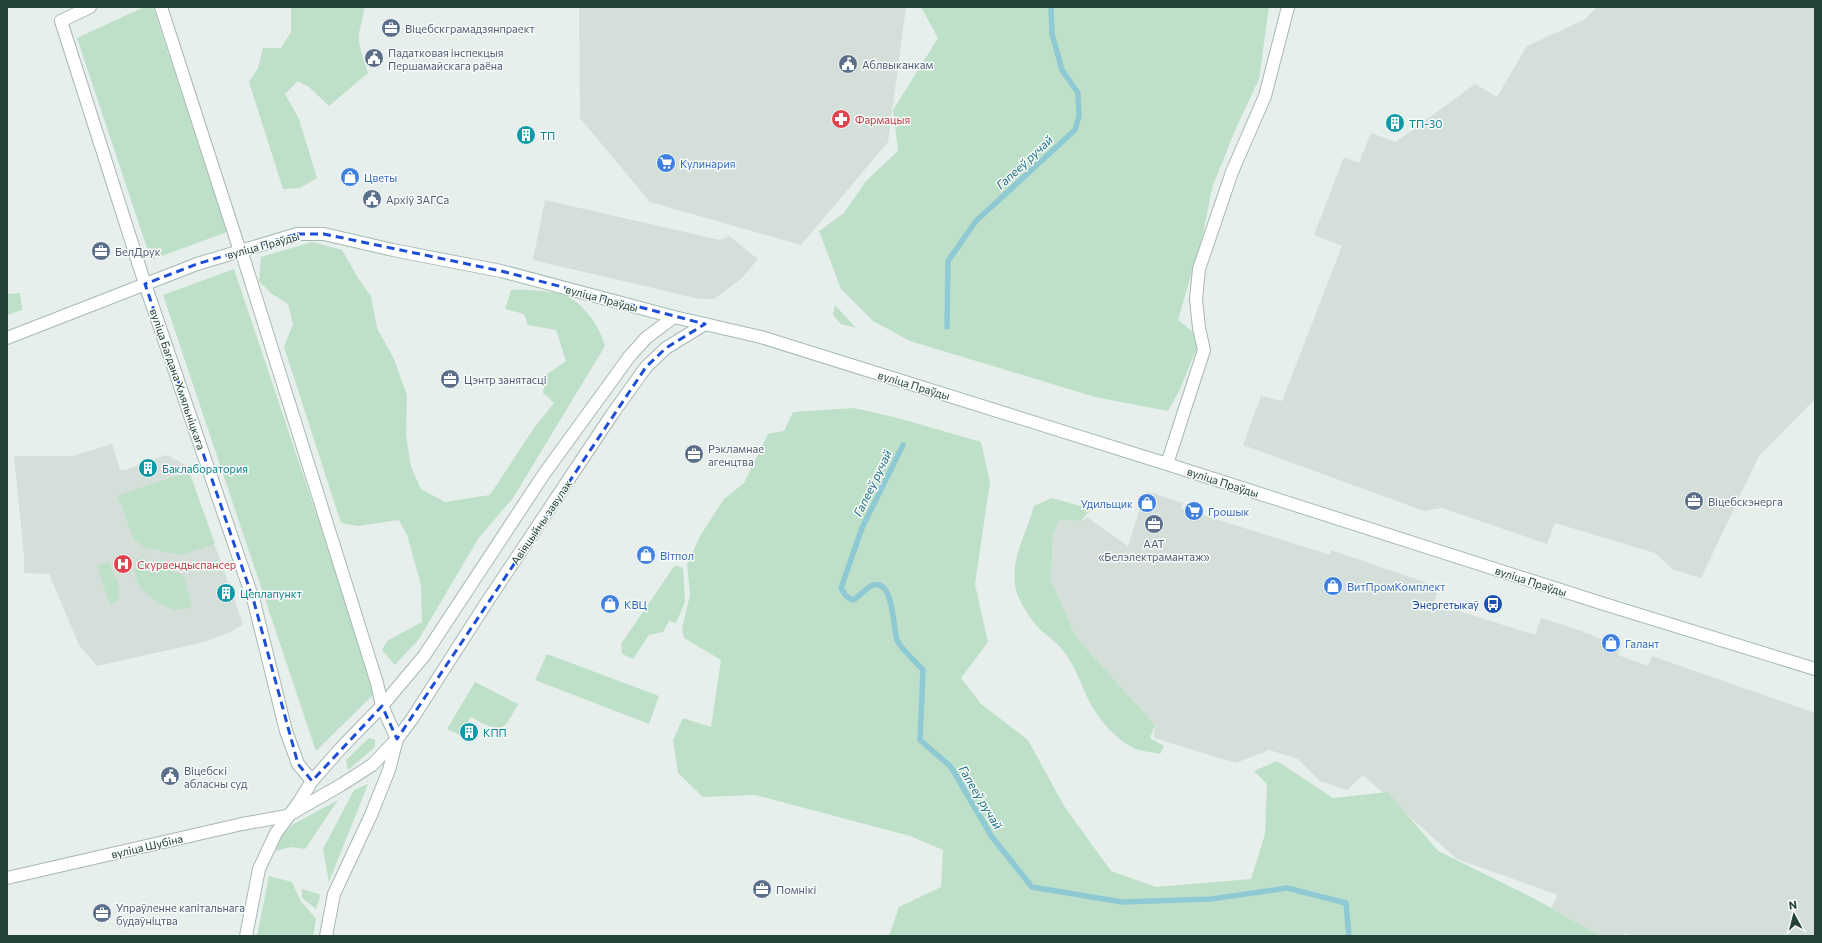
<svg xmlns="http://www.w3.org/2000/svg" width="1822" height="943" viewBox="0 0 1822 943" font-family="Commissioner,sans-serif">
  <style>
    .built { fill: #d4dfda }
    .green { fill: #bfe0c8 }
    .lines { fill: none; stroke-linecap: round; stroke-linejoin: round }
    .stream { stroke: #8ec9d4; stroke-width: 5.5 }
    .minor-casing { stroke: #a8b8b2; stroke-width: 14 }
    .tertiary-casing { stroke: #a8b8b2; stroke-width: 14 }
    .secondary-casing { stroke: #a4bbb3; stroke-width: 14 }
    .minor { stroke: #fff; stroke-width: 12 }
    .tertiary { stroke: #fff; stroke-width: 12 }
    .secondary { stroke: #fff; stroke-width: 12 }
    .marked { fill: none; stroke: #1d4ed8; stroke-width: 3; stroke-dasharray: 8 5; stroke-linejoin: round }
    .labels { text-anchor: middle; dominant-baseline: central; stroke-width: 3; stroke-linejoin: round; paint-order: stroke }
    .service-label { font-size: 11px; fill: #4e5e75; stroke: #f7fbf9; text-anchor: start }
    .health-label { font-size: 11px; fill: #be3a42; stroke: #f7fbf9; text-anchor: start }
    .culture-label { font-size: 11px; fill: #0d838f; stroke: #f7fbf9; text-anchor: start }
    .shop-label { font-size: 11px; fill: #366cbe; stroke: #f7fbf9; text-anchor: start }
    .street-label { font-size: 11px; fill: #24423a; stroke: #f7fbf9 }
    .transit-label { font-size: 11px; fill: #164399; stroke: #f7fbf9; text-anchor: end }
    .water-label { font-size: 12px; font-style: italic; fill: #1c6f80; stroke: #f7fbf9 }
  </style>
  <rect width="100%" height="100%" fill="#e6efeb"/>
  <!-- built -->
  <g class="built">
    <path d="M579 7H906L888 142 801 245 650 202 580 118Z"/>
    <path d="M1597 7H1815V399L1759 456 1701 578 1674 570 1655 553 1555 523 1547 544 1442 508 1424 511 1243 445 1261 396 1282 401 1342 246 1314 235 1344 157 1359 163 1371 133 1396 142 1475 84 1497 97 1527 46 1584 20Z"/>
    <path d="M545 200 720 240 729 236 758 259 742 278 714 299H700L533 260Z"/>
    <path d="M112 444 120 470H125L166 455 186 465 243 624 231 632 200 643 97 666 79 645 49 574 24 573V555L14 456H73Z"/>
    <path d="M1146 491 1183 503 1181 508 1330 555 1331 550 1439 587 1434 603 1535 635 1541 618 1579 630 1621 647 1618 655 1648 666 1652 656 1815 713V936H1629L1625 933 1621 936H1600L1551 908 1558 895 1457 859 1363 775 1347 790 1320 781 1298 759 1269 750 1236 763 1154 738 1155 725 1076 637 1051 580 1053 535 1059 520 1081 521 1087 517 1128 546Z"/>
  </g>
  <!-- green -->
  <g class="green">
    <path d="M144 7H153L227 232 151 260 77 38Z"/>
    <path d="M291 7H364C364 17 360 25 359 35 358 47 365 62 368 73L329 106 309 87 298 81 285 94 299 119 317 178 300 188 283 189 249 82 258 68 263 48H281L291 32Z"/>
    <path d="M921 7H1269L1259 79 1236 128 1212 188 1203 234 1178 320 1201 338 1180 389 1168 411 1095 397 910 341 873 321 841 289 819 231 844 213 866 181 898 151 893 110 938 38Z"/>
    <path d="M312 242 342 250 358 278 371 296 377 328 394 359 407 395 406 435 411 467 421 489 445 502 490 495 534 428 554 403 543 393 546 375 566 361 556 330 528 325 524 314 505 309 511 290C524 289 558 291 569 297 586 307 600 327 605 346L513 498 478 539 419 639 395 665 382 650 387 641 422 622 421 585 407 535 399 520 358 526 341 523 284 347 293 324 288 304 272 294 259 281 261 257Z"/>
    <path d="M234 269 376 692 316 751 163 295Z"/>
    <path d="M20 293 22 310 7 315V294Z"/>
    <path d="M835 305 856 328 841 324 833 315Z"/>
    <path d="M854 408 898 418 981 442 990 482 975 584 988 642 961 678 981 704 1028 740 1064 806 1111 871 1156 887 1251 879 1265 834 1267 784 1254 771 1277 761 1333 798 1388 792 1438 851 1535 899 1600 936H889L899 907 941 887 943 850 910 836 755 795 703 797 678 773 673 740 683 718 711 727 721 660 684 638 682 628 690 595 687 564 700 536 724 499 744 483 768 434 784 431 793 412Z"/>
    <path d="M189 471 215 544 181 555 146 548 136 541 131 533 118 496Z"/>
    <path d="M1052 498 1091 509 1081 521 1059 520 1053 535 1051 580 1076 637 1155 725 1150 738 1164 746 1160 754C1153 752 1146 752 1139 750 1118 743 1098 719 1088 699 1080 682 1074 663 1061 648 1056 642 1049 637 1043 632 1032 622 1017 600 1015 585 1011 558 1027 532 1034 506Z"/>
    <path d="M142 558 181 574 184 577 192 604 189 608C185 608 180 610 176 610 166 609 143 593 138 584 134 577 135 566 136 559Z"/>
    <path d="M109 562C114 577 122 583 119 600L110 605 97 566Z"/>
    <path d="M675 565 683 568 685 602 676 623 669 621 663 632 649 635 633 659 622 654 621 644Z"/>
    <path d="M547 654 659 696 649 724 535 680Z"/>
    <path d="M475 682 518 704C502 734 501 733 471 717L460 735 447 729Z"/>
    <path d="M369 738 375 740V747L348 770 346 760Z"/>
    <path d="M368 784 329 882 323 849 354 790Z"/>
    <path d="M338 800 305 849 291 847 276 851 280 837 292 825Z"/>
    <path d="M269 876 292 882 300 900 316 919 313 936H257Z"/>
    <path d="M302 889 319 894 320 897 316 909 302 898Z"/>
  </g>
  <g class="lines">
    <!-- stream -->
    <g class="stream">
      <path d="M947 327 948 261 976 221 1075 130 1079 116 1078 93 1062 70 1052 34 1051 7"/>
      <path d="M903 445 862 528 841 588 846 596 853 600C860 596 867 587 873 585 894 579 893 629 897 640 901 649 917 663 923 670L920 740 951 767 992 837 1032 887 1122 902 1211 899 1287 888 1346 903 1349 936"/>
    </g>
    <!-- minor casing -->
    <g class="minor-casing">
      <g id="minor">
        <path d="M90 7 61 21 145 284 254 602 286 731 298 764 312 781"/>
        <path d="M161 7 238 245 241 250 377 683 382 706"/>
        <path d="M1167 464 1204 350 1199 328 1196 299 1199 269 1232 172 1265 96 1288 7"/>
      </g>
    </g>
    <!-- tertiary casing -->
    <g class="tertiary-casing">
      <g id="tertiary">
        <path d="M7 878 242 824 287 816 341 785 372 765 397 739 412 719 485 605 611 416 646 367 666 348 705 324"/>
        <path d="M246 936 259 869 276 833 299 802 312 781 341 748 382 706 424 656 544 474 629 357 646 338 674 317"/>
        <path d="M326 936 334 894 371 815 389 770 397 739 382 706"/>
      </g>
    </g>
    <!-- secondary casing -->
    <g class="secondary-casing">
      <path id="secondary" d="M7 338 197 264 297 234H324L393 250 501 271 674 317 761 337 1167 464 1601 603 1815 669"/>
    </g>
    <!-- minor -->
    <use href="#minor" class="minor"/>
    <!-- tertiary -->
    <use href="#tertiary" class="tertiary"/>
    <!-- secondary -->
    <use href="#secondary" class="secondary"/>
  </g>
  <!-- marked area -->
  <path class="marked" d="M297 234H324L501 271 705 324 666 348 646 367 397 739 382 706 312 781 298 764 254 602 145 284 197 264Z"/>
  <!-- icons -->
  <defs>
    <g id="office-disc" transform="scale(1)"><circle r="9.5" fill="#5c6f8a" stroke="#f7fbf9"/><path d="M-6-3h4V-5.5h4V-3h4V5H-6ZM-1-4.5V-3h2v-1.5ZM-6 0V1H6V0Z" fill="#fff"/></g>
    <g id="civic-disc" transform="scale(1)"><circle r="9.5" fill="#5c6f8a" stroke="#f7fbf9"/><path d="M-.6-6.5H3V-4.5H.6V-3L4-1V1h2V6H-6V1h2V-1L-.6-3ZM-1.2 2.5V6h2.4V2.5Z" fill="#fff"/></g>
    <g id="pharmacy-disc" transform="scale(1)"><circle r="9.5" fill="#e0444e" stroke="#f7fbf9"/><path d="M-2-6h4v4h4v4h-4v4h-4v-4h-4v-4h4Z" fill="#fff"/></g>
    <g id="building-disc" transform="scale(1)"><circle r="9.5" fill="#0f9aa8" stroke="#f7fbf9"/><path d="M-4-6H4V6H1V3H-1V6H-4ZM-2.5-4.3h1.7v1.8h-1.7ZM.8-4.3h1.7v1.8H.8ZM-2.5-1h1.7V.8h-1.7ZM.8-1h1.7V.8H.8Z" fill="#fff"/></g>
    <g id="supermarket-disc" transform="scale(1)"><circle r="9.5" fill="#3f7fe0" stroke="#f7fbf9"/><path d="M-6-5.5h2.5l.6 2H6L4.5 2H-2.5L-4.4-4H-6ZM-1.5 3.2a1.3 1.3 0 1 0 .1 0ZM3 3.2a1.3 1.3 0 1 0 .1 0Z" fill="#fff"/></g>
    <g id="shop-disc" transform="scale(1)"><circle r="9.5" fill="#3f7fe0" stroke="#f7fbf9"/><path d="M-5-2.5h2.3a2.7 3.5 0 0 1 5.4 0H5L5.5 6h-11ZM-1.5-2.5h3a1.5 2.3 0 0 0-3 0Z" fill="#fff"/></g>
    <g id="hospital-disc" transform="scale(1)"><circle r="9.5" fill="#e0444e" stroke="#f7fbf9"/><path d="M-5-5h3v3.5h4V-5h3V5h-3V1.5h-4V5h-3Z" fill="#fff"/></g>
    <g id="bus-disc" transform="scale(1)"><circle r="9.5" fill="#1a4fb4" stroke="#f7fbf9"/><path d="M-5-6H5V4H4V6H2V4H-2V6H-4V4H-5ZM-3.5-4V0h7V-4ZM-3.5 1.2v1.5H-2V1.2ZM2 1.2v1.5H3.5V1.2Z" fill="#fff"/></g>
  </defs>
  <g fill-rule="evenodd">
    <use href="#office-disc" x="391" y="28"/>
    <use href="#civic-disc" x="374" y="58"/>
    <use href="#civic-disc" x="848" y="64"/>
    <use href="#pharmacy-disc" x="841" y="119"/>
    <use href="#building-disc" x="1395" y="123"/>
    <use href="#building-disc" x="526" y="135"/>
    <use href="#supermarket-disc" x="666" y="163"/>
    <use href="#shop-disc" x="350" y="177"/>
    <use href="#civic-disc" x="372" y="199"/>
    <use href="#office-disc" x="101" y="251"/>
    <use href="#office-disc" x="450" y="379"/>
    <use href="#office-disc" x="694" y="454"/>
    <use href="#building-disc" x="148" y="468"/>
    <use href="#office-disc" x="1694" y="501"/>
    <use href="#shop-disc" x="1147" y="503"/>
    <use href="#supermarket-disc" x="1194" y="511"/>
    <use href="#office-disc" x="1154" y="524"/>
    <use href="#shop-disc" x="646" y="555"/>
    <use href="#hospital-disc" x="123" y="564"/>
    <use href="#shop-disc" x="1333" y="586"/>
    <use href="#building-disc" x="226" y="593"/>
    <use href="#shop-disc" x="610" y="604"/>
    <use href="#bus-disc" x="1493" y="604"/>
    <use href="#shop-disc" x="1611" y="643"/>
    <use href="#building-disc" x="469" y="732"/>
    <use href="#civic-disc" x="170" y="776"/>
    <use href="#office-disc" x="762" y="889"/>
    <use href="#office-disc" x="102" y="913"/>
  </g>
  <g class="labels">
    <!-- service labels -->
    <g class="service-label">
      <text x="405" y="28">Віцебскграмадзянпраект</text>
      <text x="388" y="52">Падатковая інспекцыя<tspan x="388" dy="13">Першамайскага раёна</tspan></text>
      <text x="862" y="64">Аблвыканкам</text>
      <text x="386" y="199">Архіў ЗАГСа</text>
      <text x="115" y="251">БелДрук</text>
      <text x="464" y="379">Цэнтр занятасці</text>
      <text x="708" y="448">Рэкламнае<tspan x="708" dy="13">агенцтва</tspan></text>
      <text x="1708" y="501">Віцебскэнерга</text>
      <text x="1154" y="543" text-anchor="middle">ААТ<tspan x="1154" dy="13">«Белэлектрамантаж»</tspan></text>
      <text x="184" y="770">Віцебскі<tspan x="184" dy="13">абласны суд</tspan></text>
      <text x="776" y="889">Помнікі</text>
      <text x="116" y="907">Упраўленне капітальнага<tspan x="116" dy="13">будаўніцтва</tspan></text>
    </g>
    <!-- health labels -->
    <g class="health-label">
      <text x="855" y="119">Фармацыя</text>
      <text x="137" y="564">Скурвендыспансер</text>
    </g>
    <!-- culture labels -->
    <g class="culture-label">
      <text x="1409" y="123">ТП-30</text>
      <text x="540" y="135">ТП</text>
      <text x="162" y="468">Баклаборатория</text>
      <text x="240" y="593">Цеплапункт</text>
      <text x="483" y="732">КПП</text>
    </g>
    <!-- shop labels -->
    <g class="shop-label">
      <text x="680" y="163">Кулинария</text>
      <text x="364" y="177">Цветы</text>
      <text x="1133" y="503" text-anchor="end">Удильщик</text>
      <text x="1208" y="511">Грошык</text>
      <text x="660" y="555">Вітпол</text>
      <text x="1347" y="586">ВитПромКомплект</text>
      <text x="624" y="604">КВЦ</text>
      <text x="1625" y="643">Галант</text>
    </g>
    <!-- street labels -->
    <g class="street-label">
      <text transform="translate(263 245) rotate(-15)">вуліца Праўды</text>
      <text transform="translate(602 298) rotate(15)">вуліца Праўды</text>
      <text transform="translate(178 379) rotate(71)">вуліца Багдана Хмяльніцкага</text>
      <text transform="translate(914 385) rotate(17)">вуліца Праўды</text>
      <text transform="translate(1223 482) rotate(18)">вуліца Праўды</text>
      <text transform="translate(541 522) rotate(-56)">Авіяцыйны завулак</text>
      <text transform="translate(1531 581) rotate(18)">вуліца Праўды</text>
      <text transform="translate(147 846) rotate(-13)">вуліца Шубіна</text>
    </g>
    <!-- transit labels -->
    <g class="transit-label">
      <text x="1479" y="604">Энергетыкаў</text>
    </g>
    <!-- water labels -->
    <g class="water-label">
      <text transform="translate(1024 162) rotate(-43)">Гапееў ручай</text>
      <text transform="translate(872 483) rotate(-64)">Гапееў ручай</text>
      <text transform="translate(981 797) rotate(59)">Гапееў ручай</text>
    </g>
  </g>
  <!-- border -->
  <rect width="1822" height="943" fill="none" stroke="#24423a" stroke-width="16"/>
  <!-- north arrow -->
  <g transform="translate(1794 915) rotate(353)" stroke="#f7fbf9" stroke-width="3" paint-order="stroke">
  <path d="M0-3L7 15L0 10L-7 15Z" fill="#24423a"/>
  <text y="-6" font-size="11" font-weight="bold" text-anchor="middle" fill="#24423a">N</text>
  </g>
</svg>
